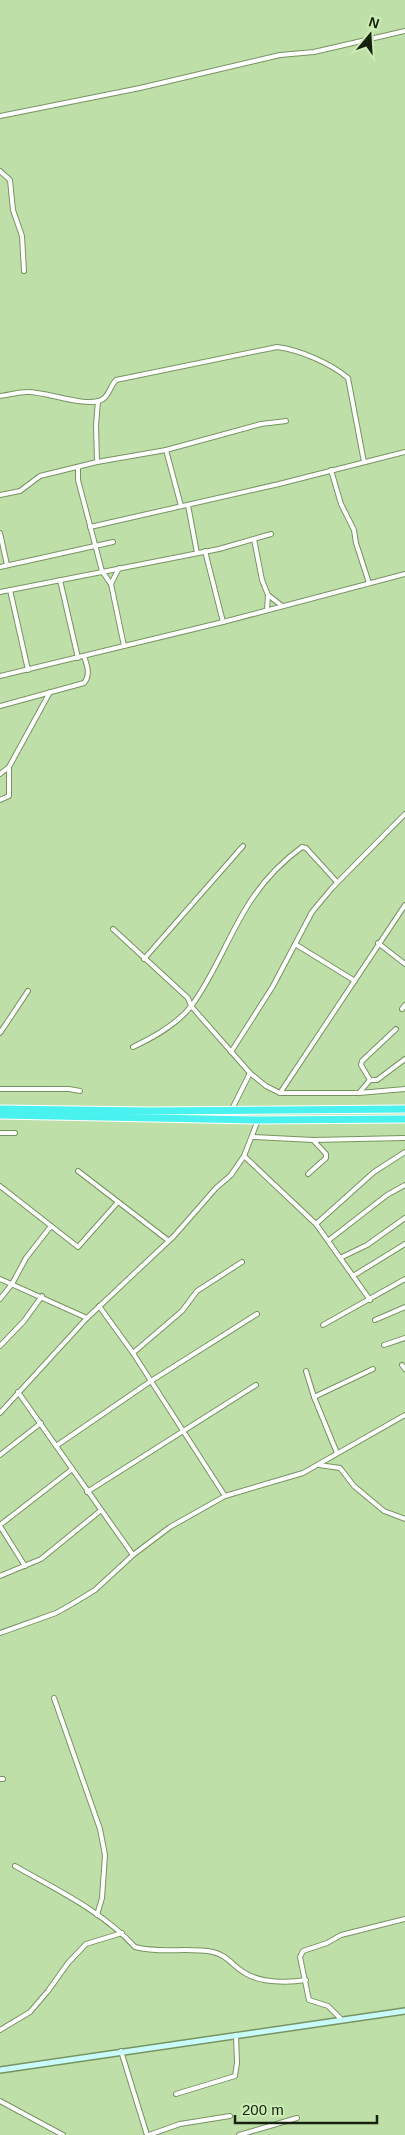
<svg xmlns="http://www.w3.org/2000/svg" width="405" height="2135" viewBox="0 0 405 2135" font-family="Arial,sans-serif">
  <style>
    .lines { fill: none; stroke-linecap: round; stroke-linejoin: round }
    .street-casing { stroke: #769461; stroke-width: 6 }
    .secondary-casing { stroke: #769461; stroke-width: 8 }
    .highway-casing { stroke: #fff; stroke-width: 9 }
    .street { stroke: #fff; stroke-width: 4 }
    .secondary { stroke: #c8fbfa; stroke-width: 5 }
    .highway { stroke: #49f2ee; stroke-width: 7 }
  </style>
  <rect width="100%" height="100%" fill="#bfdfa8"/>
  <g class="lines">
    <!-- street casing -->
    <g class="street-casing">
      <g id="street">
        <path d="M0 116 140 88 280 55 314 52 405 31"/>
        <path d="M0 171 10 180 13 210 22 236 24 271"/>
        <path d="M0 396C9 395 18 392 27 392 45 391 88 409 103 399 109 395 111 385 116 380L277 347C300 350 330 363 348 378L364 462"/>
        <path d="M166 450 181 506"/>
        <path d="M97 462 96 425 98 401"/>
        <path d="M78 468V480L102 571 111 584 124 646"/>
        <path d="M331 470 341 504 354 530 356 543 369 583"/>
        <path d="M0 495 20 491 40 476 97 462 166 450 261 424 286 421"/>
        <path d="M188 505 197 553"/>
        <path d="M90 527 279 484 405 452"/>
        <path d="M0 533 7 565"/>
        <path d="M254 539 262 580 268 595 281 605"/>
        <path d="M205 551 223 622"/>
        <path d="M0 567 113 542"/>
        <path d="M60 580 78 658"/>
        <path d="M111 584 119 568"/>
        <path d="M10 590 28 670"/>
        <path d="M0 592 219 549 271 534"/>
        <path d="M267 610 268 595"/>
        <path d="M0 676 223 622 405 574"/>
        <path d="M0 706 84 683C91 674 87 666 84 656"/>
        <path d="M0 774 9 767 50 692"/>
        <path d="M0 800 9 796V767"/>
        <path d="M113 929 188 998 191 1006 250 1073 266 1086 280 1093H359L405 1089"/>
        <path d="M378 943 405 964"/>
        <path d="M295 944 355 981"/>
        <path d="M144 959 243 846"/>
        <path d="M402 1009 405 1005"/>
        <path d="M0 1033 28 991"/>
        <path d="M133 1047C154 1037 178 1024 192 1005 217 971 230 930 254 896 267 877 283 861 302 847L306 848 337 882"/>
        <path d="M231 1052 273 986 312 912 332 888 405 814"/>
        <path d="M370 1080 361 1065 362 1061 396 1029"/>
        <path d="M0 1089H69L80 1091"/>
        <path d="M280 1093 405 905"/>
        <path d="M359 1093 370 1080H377L405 1059"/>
        <path d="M231 1111 250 1073"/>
        <path d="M0 1133H15"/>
        <path d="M253 1137 313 1140 405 1138"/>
        <path d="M244 1156 316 1224 370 1300"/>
        <path d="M78 1171 169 1241"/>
        <path d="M308 1174 326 1158V1154L313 1140"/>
        <path d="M0 1186 78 1247 118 1202"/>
        <path d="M316 1224 374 1172 405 1152"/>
        <path d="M329 1240 387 1195 405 1185"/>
        <path d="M342 1257 367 1245 405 1218"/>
        <path d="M353 1276 405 1244"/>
        <path d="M0 1279 87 1318"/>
        <path d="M0 1299 12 1284 26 1258 51 1226"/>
        <path d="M99 1306 133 1353 225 1496"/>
        <path d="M375 1320 405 1307"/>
        <path d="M323 1325 405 1279"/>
        <path d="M384 1345 405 1338"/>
        <path d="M0 1346 24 1321 42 1296"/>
        <path d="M133 1353 182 1311 197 1291 242 1262"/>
        <path d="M402 1365 405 1369"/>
        <path d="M306 1371 314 1397 337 1453"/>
        <path d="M18 1392 133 1555"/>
        <path d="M314 1397 373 1369"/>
        <path d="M0 1413 87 1318 174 1236 216 1188 231 1175 244 1156 258 1120"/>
        <path d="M56 1446 151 1381 257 1314"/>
        <path d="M0 1455 41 1423"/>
        <path d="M319 1465 340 1468 354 1486 384 1511 405 1519"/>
        <path d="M87 1492 256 1385"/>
        <path d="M0 1525 71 1470"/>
        <path d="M0 1526 25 1566"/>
        <path d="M0 1576 41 1559 100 1511"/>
        <path d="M0 1633 56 1613 72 1604 95 1590 133 1555 170 1527 225 1496 303 1473 405 1415"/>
        <path d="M54 1698 100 1829 105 1855 102 1898 97 1915"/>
        <path d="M0 1779H3"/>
        <path d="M15 1866C57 1890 102 1911 135 1947 161 1954 187 1947 213 1952 227 1955 233 1966 245 1973 261 1983 288 1983 306 1980"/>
        <path d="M341 2019 328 2006 309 2000 300 1957 303 1951 327 1943 341 1935 405 1919"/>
        <path d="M0 2030 30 2012 48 1991 68 1963 86 1944 122 1933"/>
        <path d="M121 2051 147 2135"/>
        <path d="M176 2094 235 2076 237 2063 236 2035"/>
        <path d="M0 2101 63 2135"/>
        <path d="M149 2135 180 2124 230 2116"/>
        <path d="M239 2135 297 2118"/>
      </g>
    </g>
    <!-- secondary casing -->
    <g class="secondary-casing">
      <path id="secondary" d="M0 2070 405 2011"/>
    </g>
    <!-- highway casing -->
    <g class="highway-casing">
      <g id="highway">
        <path d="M0 1109 147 1111 405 1109"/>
        <path d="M0 1115 258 1120 405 1119"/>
      </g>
    </g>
    <!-- street -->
    <use href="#street" class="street"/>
    <!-- secondary -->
    <use href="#secondary" class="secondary"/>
    <!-- highway -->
    <use href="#highway" class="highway"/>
  </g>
  <!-- north arrow -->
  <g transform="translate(370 35) rotate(18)" stroke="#cbecb5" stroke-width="4" paint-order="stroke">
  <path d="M0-4L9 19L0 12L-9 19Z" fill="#16220d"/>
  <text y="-8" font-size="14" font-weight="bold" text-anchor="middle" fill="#16220d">N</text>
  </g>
  <!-- scale -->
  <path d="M235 2115v8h142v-8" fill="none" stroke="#16220d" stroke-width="2.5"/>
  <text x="242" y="2115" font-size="15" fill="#16220d" stroke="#cbecb5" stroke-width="4" paint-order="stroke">200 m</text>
</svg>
